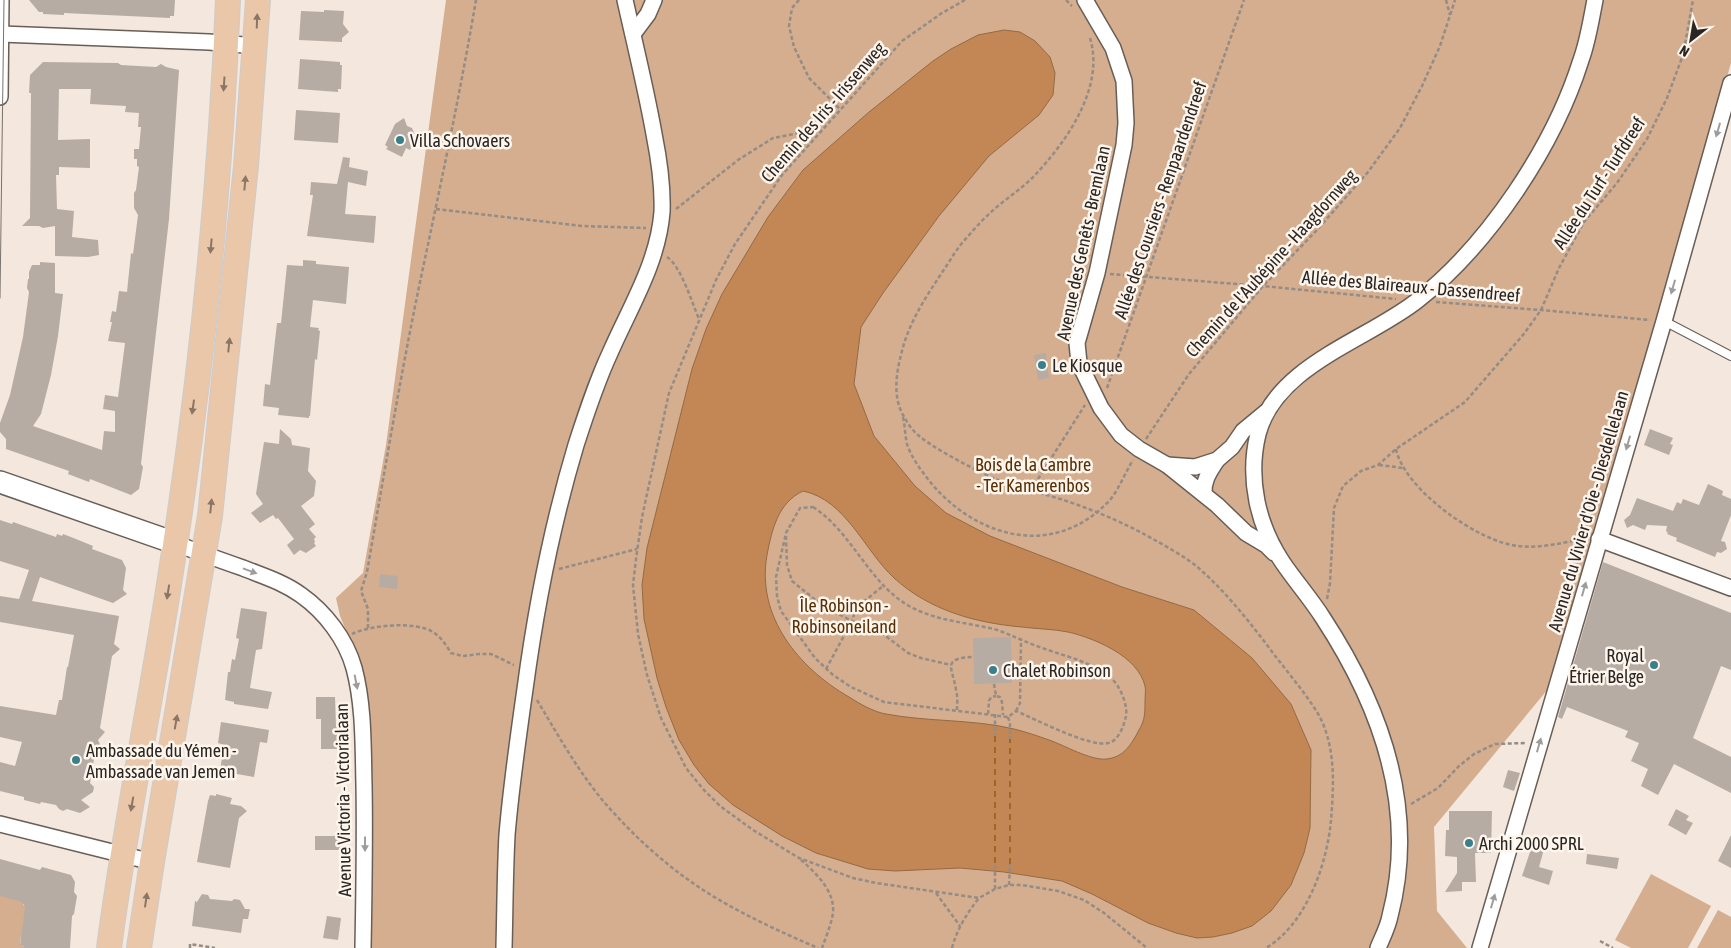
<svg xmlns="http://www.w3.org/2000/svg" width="1731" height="948" viewBox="0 0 1731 948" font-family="'Asap Condensed',sans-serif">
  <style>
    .green { fill: #d5ae8f }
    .water { fill: #c28754; stroke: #946a45; fill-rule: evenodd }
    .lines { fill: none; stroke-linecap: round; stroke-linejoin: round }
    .ferry { stroke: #7c4401; stroke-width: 1; stroke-dasharray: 6 5; stroke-linecap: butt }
    .building { fill: #b7aca3 }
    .lane-casing { stroke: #685e56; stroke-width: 10 }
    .street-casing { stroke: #685e56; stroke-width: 18 }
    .secondary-casing { stroke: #685e56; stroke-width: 24 }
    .primary-casing { stroke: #cccbca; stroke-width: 26 }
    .path { stroke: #948c85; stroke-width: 2.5; stroke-dasharray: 4 2.5; stroke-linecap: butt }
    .lane { stroke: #fff; stroke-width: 8 }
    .street { stroke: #fff; stroke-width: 15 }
    .secondary { stroke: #fff; stroke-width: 21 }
    .primary { stroke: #ebc7a9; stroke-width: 24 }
    .tram { stroke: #79726c; stroke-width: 1 }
    .oneway { fill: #8a7666 }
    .oneway2 { fill: #9f9d9c }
    .poi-dot { fill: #3a808c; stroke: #fef5ed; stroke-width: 2 }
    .labels { text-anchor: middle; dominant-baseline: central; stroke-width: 5; stroke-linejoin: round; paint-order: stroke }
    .street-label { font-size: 18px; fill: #2a2623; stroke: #fef5ed }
    .poi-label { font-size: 18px; fill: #2a2623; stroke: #fef5ed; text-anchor: start }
    .park-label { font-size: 18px; fill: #572f05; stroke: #fef5ed }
  </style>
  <rect width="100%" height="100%" fill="#f3e7de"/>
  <!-- green -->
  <g class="green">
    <path d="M446 0H1731V63L1553 683 1434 827 1437 911 1467 948H367L360 664 340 616 336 598 363 573 386 445Z"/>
    <path d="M1651 874 1711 906 1688 948H1631L1615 940Z"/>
    <path d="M0 890 23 902V905L27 907 23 923 35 938 21 936 20 944 24 945V948H0Z"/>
    <path d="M1718 910 1731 917V948H1697Z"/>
  </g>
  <!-- water -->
  <path class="water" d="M1004 30 1020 32 1035 41 1050 57 1055 73 1053 95 1039 115 989 156 939 216 883 293 861 327 854 384 874 436 915 486 946 513 990 536 1122 587 1194 610 1252 658 1291 704 1311 750 1310 828 1304 853 1291 885 1271 911 1252 926 1232 933 1213 937 1197 938 1176 933 1148 923 1092 894 1062 881 1004 872 960 868 895 871 868 869 816 853 782 836 733 805 709 784 694 765 679 740 666 707 657 678 644 619 642 585 647 548 692 369 706 329 722 294 768 217 803 170 869 112 933 61 951 49 978 35ZM803 491C846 500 864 550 894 578 929 610 975 623 1022 627 1037 629 1053 629 1068 632 1094 638 1138 656 1145 686 1146 690 1145 696 1145 701 1145 713 1145 720 1139 730 1131 745 1124 757 1107 759 1091 761 1064 745 1049 740 1038 736 1026 732 1014 729 973 719 928 722 886 714 874 712 860 704 849 697 799 668 756 617 767 555 772 529 778 503 803 491Z"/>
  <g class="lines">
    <!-- ferry -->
    <g class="ferry">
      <path d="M995 863V735"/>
      <path d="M1010 864V739"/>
    </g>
  </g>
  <!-- building -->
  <g class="building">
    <path d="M29 0H175L174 16H170V18L64 13V15L43 14V12H39Z"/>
    <path d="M324 10 344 11 343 24 349 32 342 38V42L299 40 301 11 324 12Z"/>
    <path d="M300 59 340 62V65H342L341 89H338V92L298 89Z"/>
    <path d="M43 62 118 63 121 65 156 67 161 64 166 67 179 70 169 219 141 464 143 467 139 489 131 495 90 479 89 482 68 474 69 471 6 449V439L0 432V423L10 395 23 337 29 292 27 288 28 279H29V272L32 265H40V262L55 263V293L63 294 58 336 51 375 41 414 33 426 102 450 104 431 115 432V411L103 409 105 395 118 397 125 343 108 341 112 322H110L112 311 116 312 119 291 127 292 131 253 133 254 138 215 134 208V193L136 190 139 167 137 166V159H134V149H139L141 127H138L139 113 125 112 126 106 90 104 91 89H59L58 140 90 139V168L59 167V175H56L57 209 74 211 72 237 98 240 99 255 88 257 55 256V226L43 228 39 226H22L30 218 31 93H29L30 75Z"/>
    <path d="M296 110 340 113 338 143 294 140Z"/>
    <path d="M404 118 407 126 412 128 416 137 410 150 406 148 402 157 386 149 388 147 385 145 395 124Z"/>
    <path d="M343 157 350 158 349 167 368 171 366 186 348 182 345 214 376 216 374 243 307 236 313 195H310L311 182 337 184Z"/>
    <path d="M303 260 316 261V264L349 267 346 304 313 300 310 327 319 328 318 330 320 331 317 360 315 359 310 416H309V418L278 415 279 408 263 406 265 384 270 385 277 323H281L287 265 303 266Z"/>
    <path d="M1046 353 1049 378 1038 380 1034 355Z"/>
    <path d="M280 429 291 439 292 445 310 448 308 471 316 481 314 496 301 506 315 524 309 529 316 537 314 539 315 542 314 543 316 546 306 553 300 550 294 555 287 545 294 539 278 518 276 519 273 515 260 523 251 513 263 504 256 494 264 442 279 444Z"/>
    <path d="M1650 429 1673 438 1670 444 1673 445 1669 455 1644 445Z"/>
    <path d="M1708 484 1723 491 1722 495 1731 499V515L1721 541 1725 542 1727 549 1721 553 1717 552 1715 557 1676 541 1677 538 1667 534 1668 533 1666 531 1667 526 1647 525 1645 530 1633 525 1627 528 1624 520 1630 515 1637 498 1673 511 1677 502 1681 504 1683 499 1699 505Z"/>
    <path d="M0 520 12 524 13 522 56 537 57 534 62 536 63 534 76 539 93 546 92 549 122 560 126 568 123 590 127 594 113 603 40 577 32 601 119 616 114 644 120 649 112 656 100 728 105 732 98 740 102 749 95 753 90 783 94 787 93 792 81 800 90 807 80 813 67 809 63 811 59 809 56 805 41 802 40 804 24 800V797L0 791V762L15 766 22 742 0 737V706L56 715 59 700H62L67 667H68L74 635 0 622V596L19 599 29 570 0 561Z"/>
    <path d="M1603 562 1731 613V670L1721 666 1693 738 1731 757V793L1674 764 1658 795 1641 786 1648 769 1631 761 1639 743 1625 737 1628 731 1567 707 1562 719 1558 717Z"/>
    <path d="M380 574 398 576 397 589 379 587Z"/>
    <path d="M241 608 267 612 262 649 256 650 250 688 272 692 268 709 234 704V702L225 700 228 672H230L232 659 235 660 239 639 236 638Z"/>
    <path d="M1011 637 1012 683 974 684 973 638Z"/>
    <path d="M316 697H335L336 727H339V749H321V719H316Z"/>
    <path d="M221 722 269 730 267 743 260 742 254 777 220 771 224 745 218 743Z"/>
    <path d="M1508 770 1520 773 1514 791 1503 787Z"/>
    <path d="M216 794 232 798 230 804 241 806 247 811 239 818 230 868 197 862 208 801 210 795 216 796Z"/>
    <path d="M1676 809 1689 816 1686 820 1693 823 1686 835 1668 825Z"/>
    <path d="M1449 811H1492L1491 853H1475L1476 882H1462V891L1445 892 1457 873V857L1445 856 1446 830H1449Z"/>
    <path d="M1731 835V868L1718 861Z"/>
    <rect x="315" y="836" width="25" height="14"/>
    <path d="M1532 846 1544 849 1539 867 1553 871 1549 885 1522 876Z"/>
    <path d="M1587 854 1619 858 1617 869 1586 864Z"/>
    <path d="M0 859 40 870 42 867 71 875 75 882 74 892 77 896 74 914 72 916 70 948H24V945H20L25 907 22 902 0 896Z"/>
    <path d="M202 894 208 895 210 899 232 901 234 899 240 900 245 909H250L248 919H243L241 933 192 926 195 901 197 902Z"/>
    <path d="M327 916 341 918 338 940 323 938Z"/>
  </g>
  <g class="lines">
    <!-- lane casing -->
    <g class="lane-casing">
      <path id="lane" d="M1664 321 1731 356"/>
    </g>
    <!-- street casing -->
    <g class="street-casing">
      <g id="street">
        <path d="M1085 0 1113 48 1124 81 1126 123 1124 145 1097 273 1077 343 1079 363 1101 408 1121 435 1139 449 1167 465 1217 505 1246 533 1266 545 1274 553"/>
        <path d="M1 34 209 42 256 46"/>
        <path d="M633 34 648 14 654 0"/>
        <path d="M0 97 1 0"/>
        <path d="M1167 465 1195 467 1217 460 1232 447 1243 431 1266 412"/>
        <path d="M1204 494C1203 480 1210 471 1217 460"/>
        <path d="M1599 539 1731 588"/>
        <path d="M175 543C197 552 220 560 243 568 263 576 283 582 301 595 325 612 346 639 354 668 364 705 363 746 364 785 365 839 364 894 363 948"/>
        <path d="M0 824 152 862"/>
        <path d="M504 948C505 910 505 873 507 835 511 787 518 738 525 689 536 607 552 525 576 445 586 414 596 383 610 353 630 307 658 263 662 212 663 186 659 159 654 134 646 89 635 45 625 0"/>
        <path d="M1378 948C1382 938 1388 927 1390 916 1418 809 1382 708 1323 618 1311 599 1296 582 1283 563 1258 526 1247 479 1258 434 1276 365 1368 340 1418 300 1489 244 1554 146 1581 60 1588 41 1591 20 1595 0"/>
        <path d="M1480 948 1664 321 1731 83"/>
      </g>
    </g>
    <!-- secondary casing -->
    <g class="secondary-casing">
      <path id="secondary" d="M0 482 175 543"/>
    </g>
    <!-- primary casing -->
    <g class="primary-casing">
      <g id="primary">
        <path d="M109 948C125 824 151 702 170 578 200 387 220 193 228 0"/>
        <path d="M139 948 152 862 210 516 246 166 258 0"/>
      </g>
    </g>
    <!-- path -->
    <g class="path">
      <path d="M799 0 792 8 789 26 794 47 809 78 840 109"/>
      <path d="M965 0 942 13 902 41 782 175 735 244 716 280 669 393 642 517 636 559 633 585 638 634 647 675 661 718 686 768 703 789 720 806 753 830 799 858 853 878 876 883 979 898 995 889 1009 885H1022L1058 891 1084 900 1104 913 1147 948"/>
      <path d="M1066 0 1072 6"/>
      <path d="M1446 0 1450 15"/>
      <path d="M1090 38C1105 87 1067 141 1035 175 1021 190 1002 201 988 215 979 223 971 233 963 242 956 250 951 259 945 268 927 295 908 323 901 355 896 374 893 397 903 415 906 420 909 426 913 430 925 445 979 472 998 480 1016 488 1037 492 1057 498 1089 508 1123 522 1153 539 1167 547 1182 555 1195 565 1226 591 1252 625 1276 657 1290 675 1305 693 1317 712 1336 744 1334 784 1331 820 1327 865 1306 924 1266 948"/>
      <path d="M436 209 582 226 646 228"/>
      <path d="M676 209 738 160 773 138 821 129"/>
      <path d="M667 257C681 266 692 303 699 319"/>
      <path d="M1110 274 1263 286 1396 299"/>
      <path d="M1436 302 1541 310 1650 320"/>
      <path d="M1107 388 1244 0"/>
      <path d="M903 417C905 426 905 435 907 444 911 457 922 472 931 483 978 539 1055 559 1110 500 1119 489 1125 473 1133 460"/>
      <path d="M1146 439 1189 374 1263 286 1316 231 1368 172 1400 128 1422 86 1440 46 1455 0"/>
      <path d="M1396 449C1404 489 1478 542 1518 546 1541 549 1563 542 1586 539"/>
      <path d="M1379 465 1403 468"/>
      <path d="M1031 490 1085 405"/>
      <path d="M813 507C855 534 870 589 917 610 941 621 968 623 994 629 1004 632 1012 636 1022 640 1033 645 1045 649 1057 653 1076 659 1096 665 1112 679 1120 686 1128 705 1126 716 1124 725 1119 741 1108 743 1091 748 1035 719 1016 711L1008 717 884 702 851 687 833 675 815 658 781 611 777 596 776 577 786 533 800 508Z"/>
      <path d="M786 536 787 565 792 581 823 606 852 621 883 634 908 653 921 658 951 665"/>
      <path d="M559 569 637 549"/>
      <path d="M1327 599 1330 583 1334 508 1343 486 1361 471 1378 465 1396 449 1465 402 1523 335 1541 310 1559 268 1584 222 1617 183 1647 139 1667 98 1683 55 1693 0"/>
      <path d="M368 628V609L361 591 367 572C384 475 400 378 420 282 440 188 460 94 476 0"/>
      <path d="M352 634C370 625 416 621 433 632 441 637 446 645 451 653L463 656 479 654H491L514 665"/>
      <path d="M826 669 852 621 856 608 883 586"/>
      <path d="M994 684 996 696 1000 697 1002 702 1003 715"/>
      <path d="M537 700C558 735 578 771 604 802 636 839 674 873 716 898 748 917 783 933 818 948"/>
      <path d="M957 710C957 704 958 697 956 690 953 668 940 658 974 657"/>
      <path d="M1016 711 1020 703 1021 640"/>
      <path d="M988 714 989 701 991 697 996 696"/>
      <path d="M995 714V735"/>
      <path d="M1008 717 1010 724V739"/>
      <path d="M1411 804 1438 788 1459 766 1474 754 1495 744 1525 743"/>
      <path d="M801 860C816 873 835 891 833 913 831 925 826 937 822 948"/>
      <path d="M1009 885 1010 864"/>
      <path d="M995 889V863"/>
      <path d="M936 893 960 926"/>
      <path d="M1600 941 1613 948"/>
      <path d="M190 948V944L215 948"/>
      <path d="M952 948C957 929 967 913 979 898"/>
    </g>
    <!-- lane -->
    <use href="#lane" class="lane"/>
    <!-- street -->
    <use href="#street" class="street"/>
    <!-- secondary -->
    <use href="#secondary" class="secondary"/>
    <!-- primary -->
    <use href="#primary" class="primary"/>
    <!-- tram -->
    <path class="tram" d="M0 298 4 0"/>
  </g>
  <!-- one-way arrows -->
  <defs><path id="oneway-solid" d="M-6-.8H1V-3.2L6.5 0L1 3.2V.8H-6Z" transform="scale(1.25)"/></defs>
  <g class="oneway">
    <use href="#oneway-solid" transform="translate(257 21) rotate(-88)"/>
    <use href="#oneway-solid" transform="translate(224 84) rotate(94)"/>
    <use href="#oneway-solid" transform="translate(245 183) rotate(-85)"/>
    <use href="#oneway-solid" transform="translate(211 246) rotate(95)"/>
    <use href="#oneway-solid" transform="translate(229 345) rotate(-84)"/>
    <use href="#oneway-solid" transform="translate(193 407) rotate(98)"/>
    <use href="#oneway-solid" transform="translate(211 506) rotate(-84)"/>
    <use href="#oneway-solid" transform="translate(168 592) rotate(99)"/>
    <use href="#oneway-solid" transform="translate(176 722) rotate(-80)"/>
    <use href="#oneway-solid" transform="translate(132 804) rotate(100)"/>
    <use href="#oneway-solid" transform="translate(146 900) rotate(-82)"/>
  </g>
  <g class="oneway2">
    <use href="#oneway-solid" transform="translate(1718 130) rotate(106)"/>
    <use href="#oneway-solid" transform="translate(1673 287) rotate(106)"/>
    <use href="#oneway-solid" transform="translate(1628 443) rotate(106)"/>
    <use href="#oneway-solid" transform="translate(250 571) rotate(20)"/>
    <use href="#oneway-solid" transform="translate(1584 589) rotate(-74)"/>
    <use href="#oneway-solid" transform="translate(356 682) rotate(79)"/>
    <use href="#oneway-solid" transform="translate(1539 745) rotate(-74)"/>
    <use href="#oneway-solid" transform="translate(365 844) rotate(90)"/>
    <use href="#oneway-solid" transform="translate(1493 901) rotate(-74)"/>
  </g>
  <!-- markers -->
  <g class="poi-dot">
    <circle cx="400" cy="140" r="5"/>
    <circle cx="1042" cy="365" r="5"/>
    <circle cx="1654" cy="665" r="5"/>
    <circle cx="993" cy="670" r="5"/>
    <circle cx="76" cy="760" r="5"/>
    <circle cx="1469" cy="843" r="5"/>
  </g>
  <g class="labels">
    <!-- street labels -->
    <g class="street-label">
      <text transform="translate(823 112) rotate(-49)">Chemin des Iris - Irissenweg</text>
      <text transform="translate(1599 183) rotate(-57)">Allée du Turf - Turfdreef</text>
      <text transform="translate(1160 200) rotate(-71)">Allée des Coursiers - Renpaardendreef</text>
      <text transform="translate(1083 243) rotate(-78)">Avenue des Genêts - Bremlaan</text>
      <text transform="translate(1271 263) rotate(-48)">Chemin de l'Aubépine - Haagdornweg</text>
      <text transform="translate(1411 286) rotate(5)">Allée des Blaireaux - Dassendreef</text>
      <text transform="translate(1588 511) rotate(-74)">Avenue du Vivier d'Oie - Diesdellelaan</text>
      <text transform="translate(343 800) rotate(-91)">Avenue Victoria - Victorialaan</text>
    </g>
    <!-- poi labels -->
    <g class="poi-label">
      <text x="410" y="140">Villa Schovaers</text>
      <text x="1052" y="365">Le Kiosque</text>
      <text x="1644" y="655" text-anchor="end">Royal<tspan x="1644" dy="21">Étrier Belge</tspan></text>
      <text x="1003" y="670">Chalet Robinson</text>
      <text x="86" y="750">Ambassade du Yémen -<tspan x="86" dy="21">Ambassade van Jemen</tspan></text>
      <text x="1479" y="843">Archi 2000 SPRL</text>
    </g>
    <!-- park labels -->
    <g class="park-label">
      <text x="1033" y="464">Bois de la Cambre<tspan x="1033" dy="21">- Ter Kamerenbos</tspan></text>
      <text x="844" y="605">Île Robinson -<tspan x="844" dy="21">Robinsoneiland</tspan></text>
    </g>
  </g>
  <!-- north arrow -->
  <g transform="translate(1691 40) rotate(211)" stroke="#fef5ed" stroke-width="4" paint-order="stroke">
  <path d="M0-4L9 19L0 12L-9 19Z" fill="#2a2623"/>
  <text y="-8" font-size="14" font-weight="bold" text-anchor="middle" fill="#2a2623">N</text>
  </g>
</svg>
